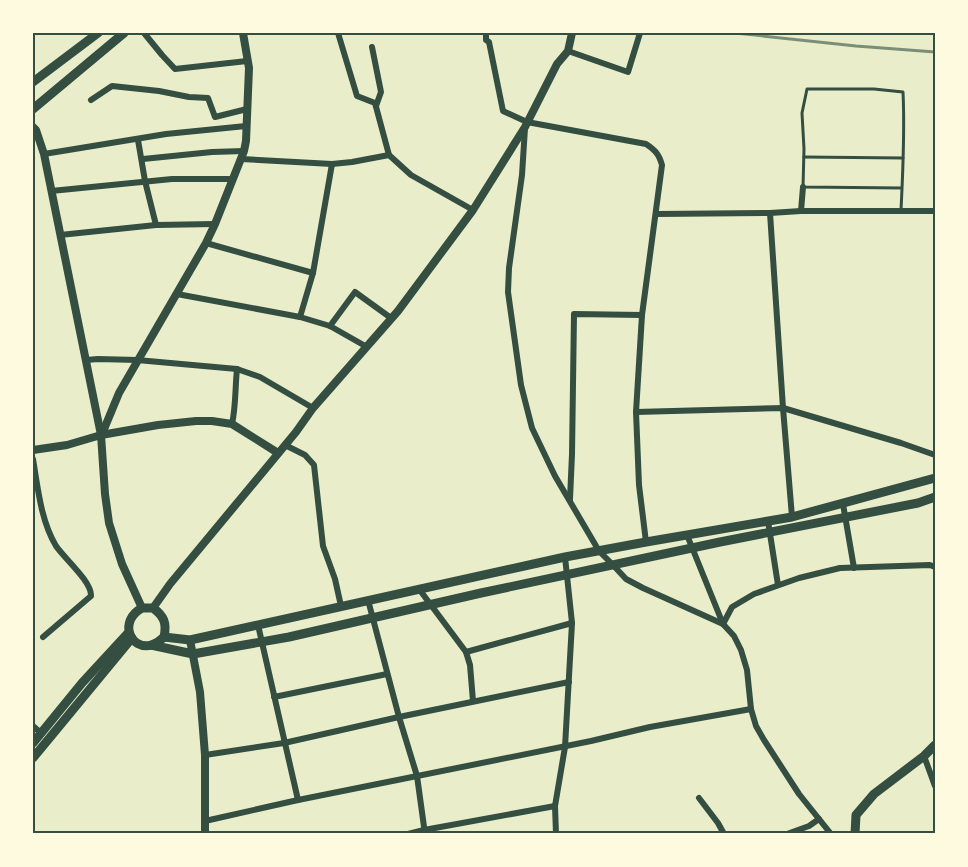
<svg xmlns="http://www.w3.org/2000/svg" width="968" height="867" viewBox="0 0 968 867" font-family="Ubuntu,sans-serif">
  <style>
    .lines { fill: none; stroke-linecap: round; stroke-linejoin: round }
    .service { stroke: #344e41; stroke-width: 3 }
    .minor { stroke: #344e41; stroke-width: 6 }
    .tertiary { stroke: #344e41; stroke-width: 8 }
    .primary { stroke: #344e41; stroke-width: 9 }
    .rail { stroke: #7c8e77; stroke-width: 3 }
    .neatline { fill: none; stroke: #344e41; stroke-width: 2 }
  </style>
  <rect width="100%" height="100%" fill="#e9edc9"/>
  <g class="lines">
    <!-- service -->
    <g class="service">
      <path d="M804 157 903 158"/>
      <path d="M901 210C903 170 905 132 903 92L874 89H807L802 113 804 149 803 187 902 188"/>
    </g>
    <!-- minor -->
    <g class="minor">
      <path d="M144 33 162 55 175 69 247 61"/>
      <path d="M338 33 357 96 375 103 389 155 411 175 473 210"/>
      <path d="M486 33V40L489 42 503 111 527 122 646 144C655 150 659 154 662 165L642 315 636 412 639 485 646 542"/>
      <path d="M372 47 381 92 376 106"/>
      <path d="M568 51 628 72 640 33"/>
      <path d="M91 100 112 86 159 91 189 97 208 98 215 117 247 109"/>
      <path d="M525 128 522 175 509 268 508 292 521 385 532 428 555 476 599 551 613 565 626 579 643 588 723 624 734 636 741 650 747 670 751 709 756 726 764 740 799 794 831 834"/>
      <path d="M138 140 145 181 156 225"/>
      <path d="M44 154 166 134 246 126"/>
      <path d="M143 159 212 152 244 151"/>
      <path d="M241 159 332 164 352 162 389 155"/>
      <path d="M51 191 172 179H233"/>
      <path d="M801 211 803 187"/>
      <path d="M770 213 783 408 792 517"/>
      <path d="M656 214 770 213 801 211H935"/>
      <path d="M60 235 156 225 215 224"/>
      <path d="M206 243 313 273 332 164"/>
      <path d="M177 294 300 317 330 326 367 347"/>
      <path d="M300 317 313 273"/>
      <path d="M330 326 355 292 391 318"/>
      <path d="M86 360 98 359 137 360 237 369 260 377 313 408"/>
      <path d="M636 412 783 408 901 443 935 455"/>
      <path d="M232 424C236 406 235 388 237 369"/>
      <path d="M285 445 305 455 314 465 323 546 335 579 341 606"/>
      <path d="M33 459C38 489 41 521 56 546 65 559 92 582 91 596L43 637"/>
      <path d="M570 499 572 454 574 314 642 315"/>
      <path d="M843 504 854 568"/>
      <path d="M768 521 778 585"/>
      <path d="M687 535 723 624"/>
      <path d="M419 589 466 652 470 665 473 701"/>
      <path d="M368 600 399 717 417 776 425 834"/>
      <path d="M723 624 732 607 754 594 799 578 840 568 930 565 935 567"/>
      <path d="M258 625 298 800"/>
      <path d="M466 652 572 623"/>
      <path d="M274 697 387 674"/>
      <path d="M33 726 41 733"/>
      <path d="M205 755 284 743 399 717 569 682"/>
      <path d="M924 756 935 786"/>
      <path d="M699 798 718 823 724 834"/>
      <path d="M205 821 298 800 591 741 650 727 751 709"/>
      <path d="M408 834 424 830 555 806"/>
      <path d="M556 834 555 806 565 747 572 623 565 557"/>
      <path d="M787 834 809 826 819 819"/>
    </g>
    <!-- tertiary -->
    <g class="tertiary">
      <path d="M33 127 36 130 44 154 101 435 105 494 109 523 122 564 142 608"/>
      <path d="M102 434 119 393 206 243 215 224 244 151 246 141 249 68 243 33"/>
      <path d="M33 450 67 445 101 435 158 425 196 421H212L232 424 278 453"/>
      <path d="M153 608 170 584 296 432 313 408 398 311 473 210 525 127 557 64 568 51 572 33"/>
      <path d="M190 640 200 692 205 755V834"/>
    </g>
    <!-- primary -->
    <g class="primary">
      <path d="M33 82 98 33"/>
      <path d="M33 109 124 33"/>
      <path d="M142 608H153C164 616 167 623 164 637 161 640 157 643 152 645 130 651 118 621 142 608Z"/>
      <path d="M164 637 190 640 565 557 646 542 792 517 935 478"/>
      <path d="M151 645 193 654 289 637 481 593 720 542 918 503 935 497"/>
      <path d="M33 743 82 683 129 632"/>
      <path d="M33 758 132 638"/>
      <path d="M855 834 856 815 874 794 924 756 935 745"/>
    </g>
    <!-- rail -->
    <path class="rail" d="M735 33 856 46 935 52"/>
  </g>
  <!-- border -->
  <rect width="968" height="867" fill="none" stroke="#fefae0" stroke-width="69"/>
  <rect x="34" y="34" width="900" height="798" class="neatline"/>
</svg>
